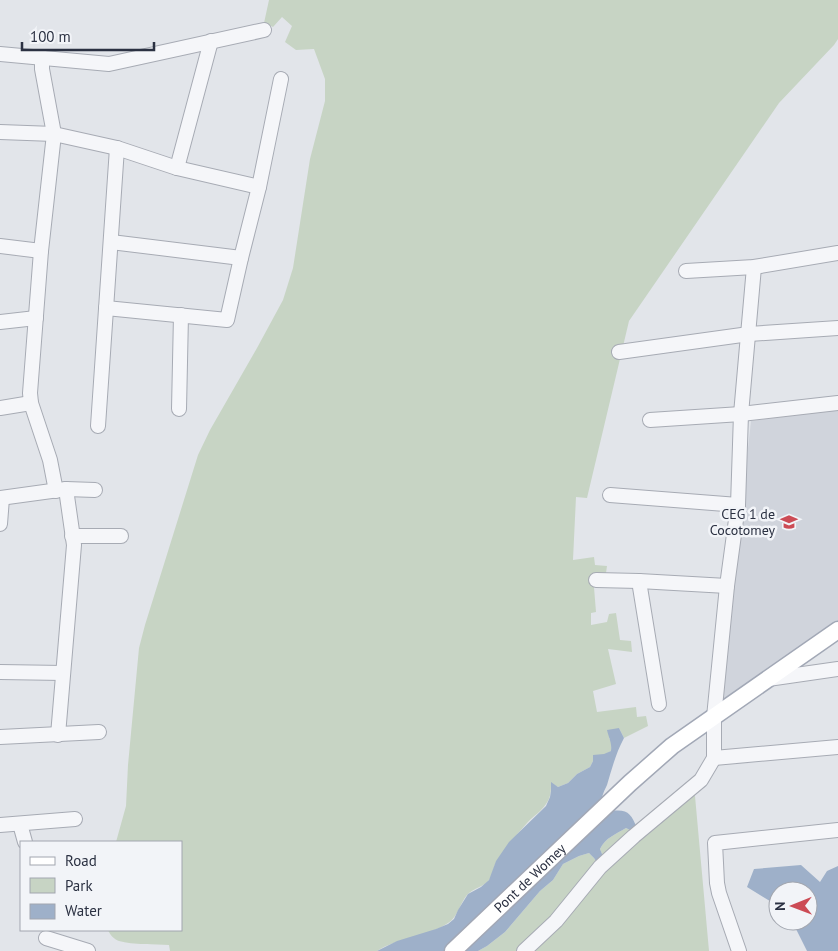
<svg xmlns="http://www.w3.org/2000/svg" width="838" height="951" viewBox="0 0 838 951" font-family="'PT Sans',sans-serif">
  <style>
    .built { fill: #d0d4dc }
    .green { fill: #c7d4c4 }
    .water { fill: #9eb0c9 }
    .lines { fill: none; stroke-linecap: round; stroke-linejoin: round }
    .minor-casing { stroke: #a7abb4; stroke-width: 16 }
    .major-casing { stroke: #a2a8b6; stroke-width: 19 }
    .minor { stroke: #f5f6f9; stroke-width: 14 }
    .major { stroke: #fff; stroke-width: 16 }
    .labels { text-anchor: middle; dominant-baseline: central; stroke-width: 5; stroke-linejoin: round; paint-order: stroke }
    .poi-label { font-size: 14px; fill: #2b3142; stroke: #f2f4f8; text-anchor: end }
    .street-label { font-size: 14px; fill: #2b3142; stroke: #f2f4f8 }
  </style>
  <rect width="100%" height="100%" fill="#e2e5ea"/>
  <!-- built -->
  <path class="built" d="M838 410V622L720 703 751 421Z"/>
  <!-- green -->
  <g class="green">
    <path d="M269 0H838V39L834 45 779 103 629 321 587 498 576 497 573 560 594 557 595 565 607 566 606 573 593 575 596 612 591 613V625L607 622 609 614 616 613 620 640 631 641 632 652 608 649 616 684 593 691 597 712 636 707 637 717 646 716 648 726 624 738 619 728 609 738 612 743 611 751 593 761 590 767 577 774 568 783 558 787 551 783C551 791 551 797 546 804 541 812 533 816 527 823 517 834 507 847 498 859 493 865 494 874 489 880 484 887 473 888 467 895 460 903 458 917 448 923 427 937 399 937 377 951H170L169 945C155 944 133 945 119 941 114 939 110 935 108 930H181V842H116L126 806 128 765 139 648 145 625 198 455 210 430 257 348 283 300 293 268 310 159 325 101V79L314 49 296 50 285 42 292 26 282 17 273 27 264 23Z"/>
    <path d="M693 788 695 796 709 951H478L487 946 505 932 540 891 553 880 563 864 579 856 589 853 594 858 598 864 606 862 602 854 600 849C605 838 616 834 626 828L630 830 634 836Z"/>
  </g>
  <!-- water -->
  <g class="water">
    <path d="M619 728 624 738C616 753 612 768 607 785 605 790 602 794 602 800L612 811C628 809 631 814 637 828L634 836 630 830 626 828C616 834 605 838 600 849L602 854 607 862 598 864 594 858 589 853 579 856 563 864 553 880 540 891 505 932 487 946 478 951H377L397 941 436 929 448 924 454 919 458 910 468 894 481 887 489 880 496 861 509 842 546 806 550 797 551 791V782L558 787 568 783 577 774 590 767 593 761V755L604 754 611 751C612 742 609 739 607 730Z"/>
    <path d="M801 865 820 882 827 871 838 866V951H807L792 921H808V891H778V906L747 887 754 869Z"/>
  </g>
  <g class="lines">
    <!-- minor casing -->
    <g class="minor-casing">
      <g id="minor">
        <path d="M0 54 109 64 264 30"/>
        <path d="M42 57V69L54 134 41 251 30 393 31 403 50 460 56 491"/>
        <path d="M0 132 54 134 117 148 177 168 259 187"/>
        <path d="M177 168 211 41"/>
        <path d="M111 242 241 258"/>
        <path d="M0 246 41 251"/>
        <path d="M686 271 754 267 838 253"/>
        <path d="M106 308 227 320 241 258 259 187 281 79"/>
        <path d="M0 322 36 318"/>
        <path d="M619 352 749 334 838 328"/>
        <path d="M0 408 31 403"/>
        <path d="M179 409 181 315"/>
        <path d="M650 420 741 414 838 403"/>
        <path d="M98 426 117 148"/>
        <path d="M610 495 738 505"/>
        <path d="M0 498 66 489 95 490"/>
        <path d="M0 524 2 498"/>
        <path d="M72 536H121"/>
        <path d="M596 580 639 581 727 586"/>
        <path d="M639 581 659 704"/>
        <path d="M0 672 63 673"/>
        <path d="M768 679 838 669"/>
        <path d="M58 735 74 545 66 489"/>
        <path d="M0 737 99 732"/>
        <path d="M714 758 838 747"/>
        <path d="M20 824 25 842"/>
        <path d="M0 825 75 819"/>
        <path d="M46 938 88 951"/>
        <path d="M524 951 556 921 600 867 634 836 701 780 714 758V717L727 586 738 505 741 414 754 267"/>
        <path d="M739 951 719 893 717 883 715 843 838 830"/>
      </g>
    </g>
    <!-- major casing -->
    <g class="major-casing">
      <g id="major">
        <path id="s1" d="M453 951 630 783 672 746 838 630"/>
      </g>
    </g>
    <!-- minor -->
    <use href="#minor" class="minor"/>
    <!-- major -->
    <use href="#major" class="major"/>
  </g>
  <!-- icons -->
  <defs>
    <g id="school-bare" transform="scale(1.35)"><path d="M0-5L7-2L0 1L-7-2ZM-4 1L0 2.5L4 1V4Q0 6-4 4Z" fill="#cc4b55" stroke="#f2f4f8" stroke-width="2.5" paint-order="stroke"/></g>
  </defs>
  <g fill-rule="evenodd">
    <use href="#school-bare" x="789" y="522"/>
  </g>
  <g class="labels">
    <!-- poi labels -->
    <g class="poi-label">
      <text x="775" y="514">CEG 1 de<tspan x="775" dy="16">Cocotomey</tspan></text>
    </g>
    <!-- street labels -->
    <g class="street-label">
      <text stroke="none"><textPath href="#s1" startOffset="106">Pont de Womey</textPath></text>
    </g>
  </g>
  <!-- legend -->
  <rect x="20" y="841" width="162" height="90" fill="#f2f4f8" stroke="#a2a6af"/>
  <rect x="30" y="857" width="25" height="8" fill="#ffffff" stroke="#a2a6af"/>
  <text x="65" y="866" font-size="15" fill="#2b3142">Road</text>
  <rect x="30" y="878" width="25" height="15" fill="#c7d4c4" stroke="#a2a6af"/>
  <text x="65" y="891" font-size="15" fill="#2b3142">Park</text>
  <rect x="30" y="904" width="25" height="15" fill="#9eb0c9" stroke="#a2a6af"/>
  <text x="65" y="916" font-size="15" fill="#2b3142">Water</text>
  <!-- north arrow -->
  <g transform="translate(793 906) rotate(269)"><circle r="24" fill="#f2f4f8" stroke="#a2a6af"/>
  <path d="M0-4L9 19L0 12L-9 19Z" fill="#cc4b55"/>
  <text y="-8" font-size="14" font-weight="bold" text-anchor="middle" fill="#2b3142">N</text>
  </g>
  <!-- scale -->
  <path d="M22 42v8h132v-8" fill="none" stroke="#2b3142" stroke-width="2.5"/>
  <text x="30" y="42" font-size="15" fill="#2b3142" stroke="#f2f4f8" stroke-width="4" paint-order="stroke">100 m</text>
</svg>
